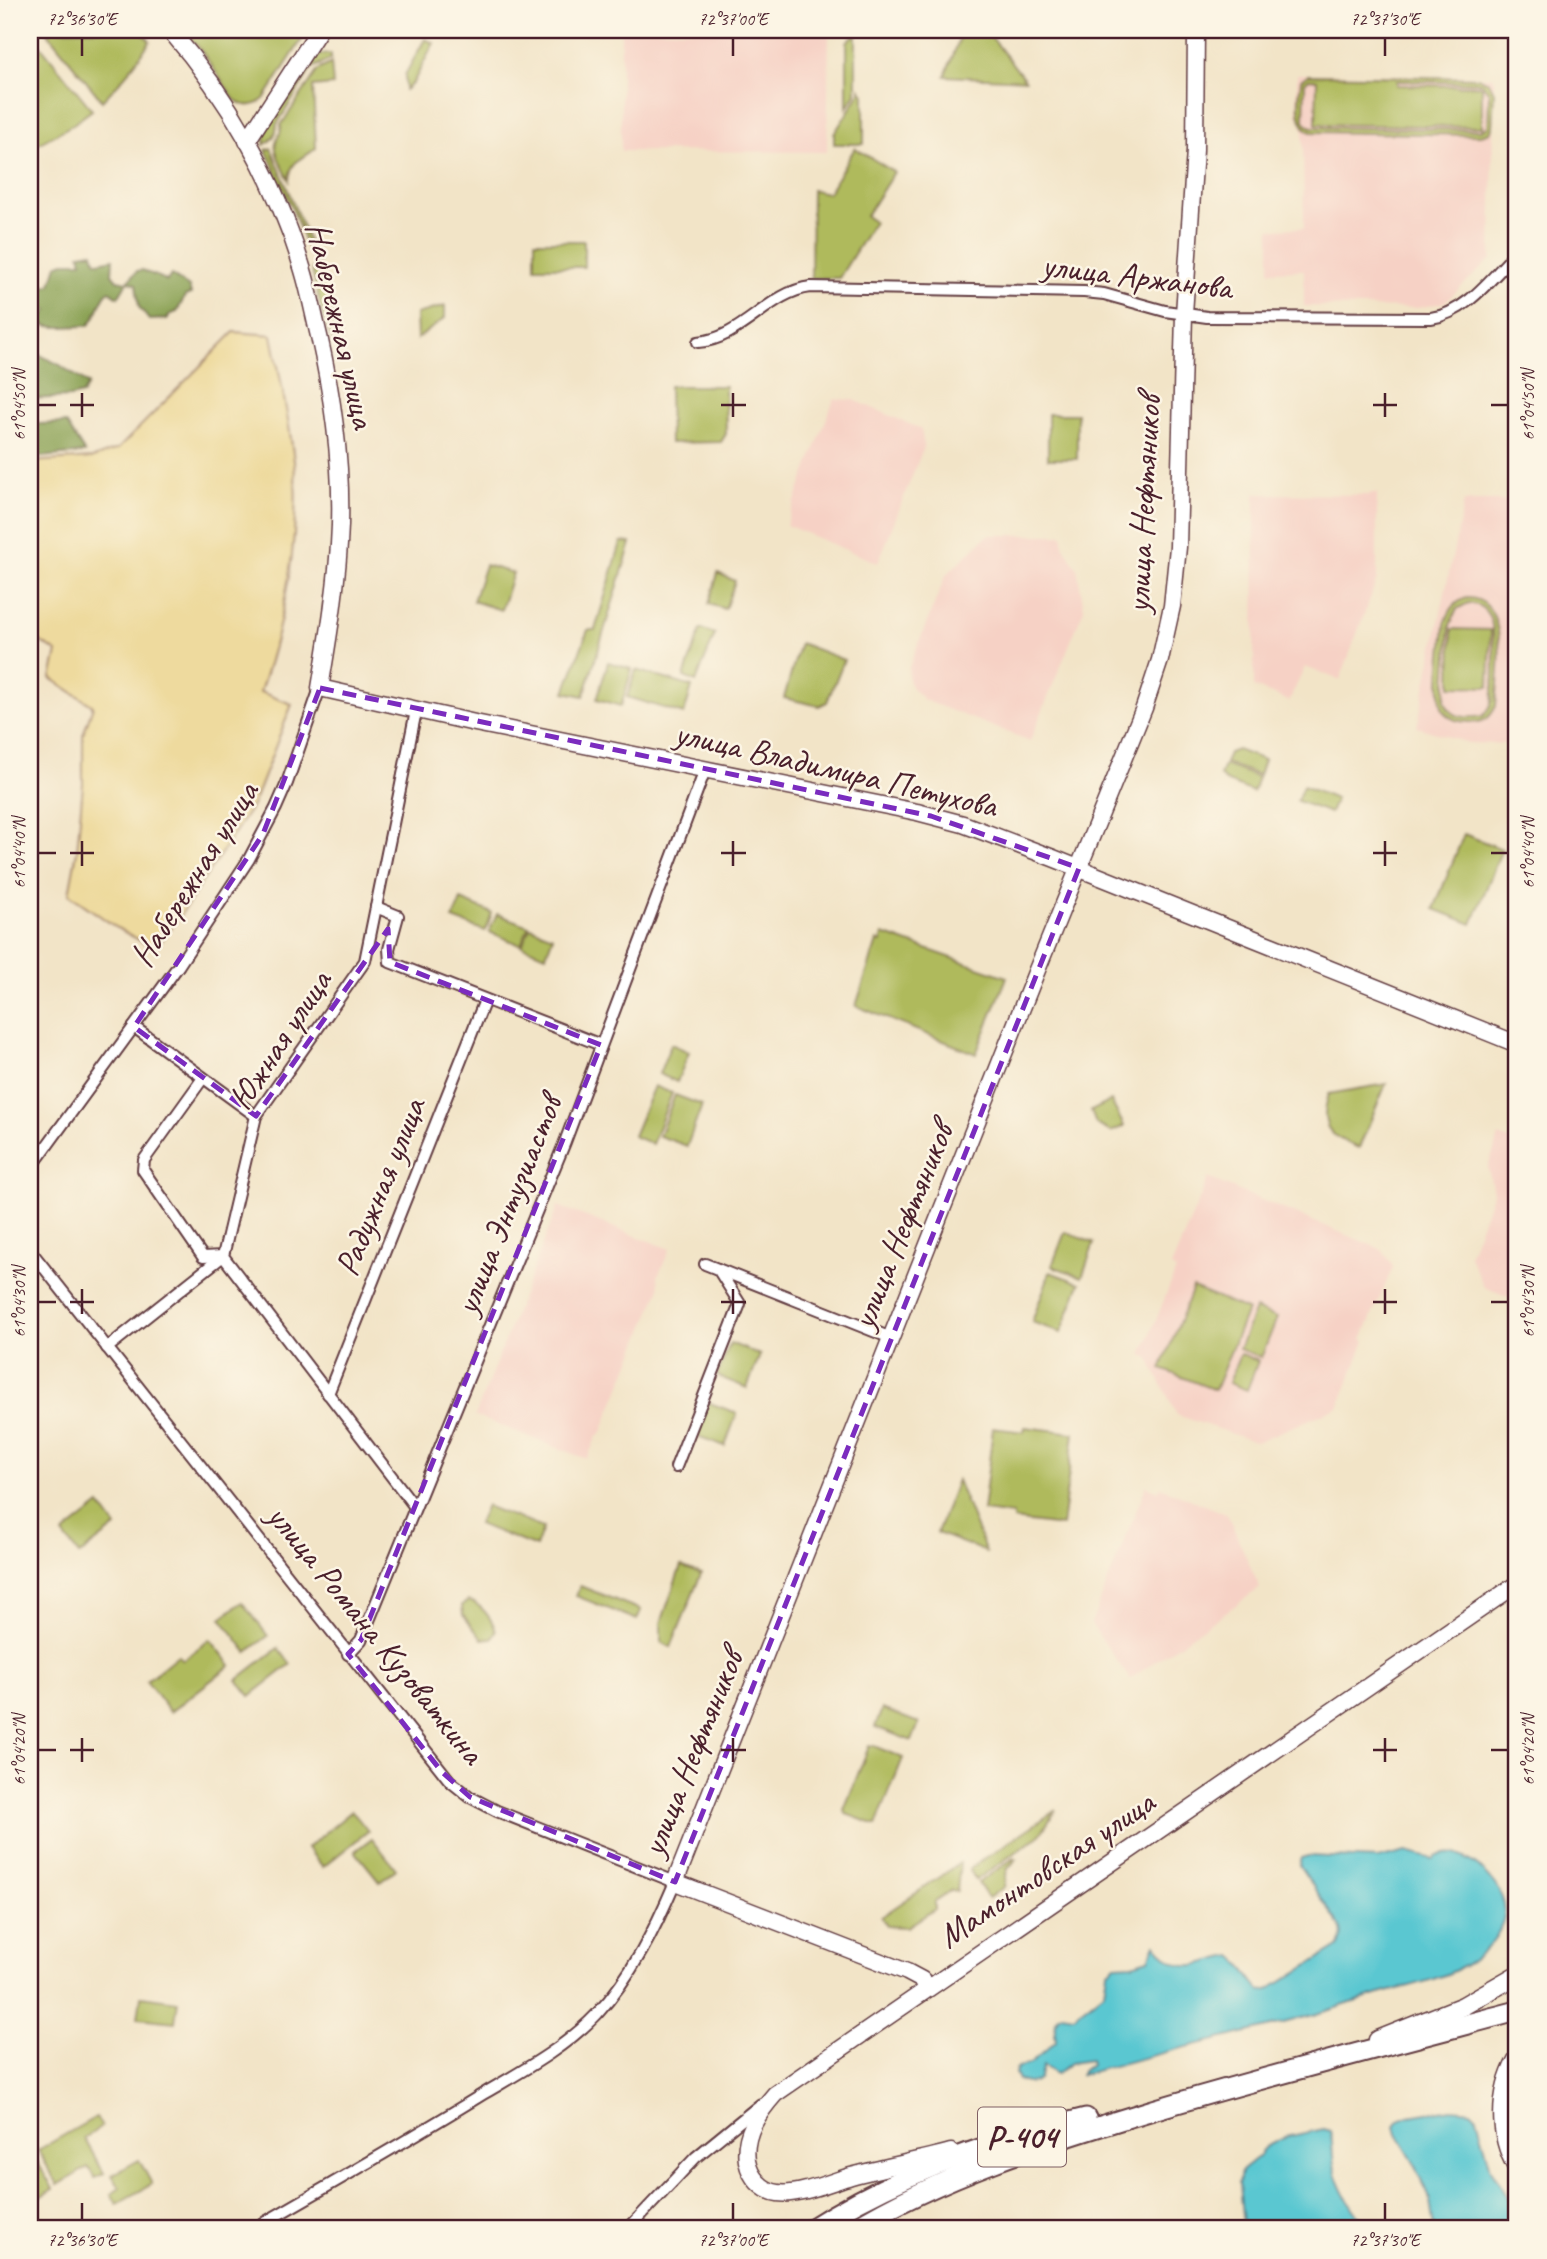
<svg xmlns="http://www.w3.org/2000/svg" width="1547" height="2259" viewBox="0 0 1547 2259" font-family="Caveat,sans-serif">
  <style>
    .built { fill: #f6d1c5 }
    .green { fill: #afba5c; stroke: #7c6c44; stroke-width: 2; fill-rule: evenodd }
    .forest { fill: #8ba254; stroke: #6a6040; stroke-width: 2 }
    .sand { fill: #eeda9e; stroke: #9c7c64; stroke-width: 2 }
    .water { fill: #5ac7d1; stroke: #52737e; stroke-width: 2 }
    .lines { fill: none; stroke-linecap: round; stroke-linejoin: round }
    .street-casing { stroke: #633d42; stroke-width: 14 }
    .secondary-casing { stroke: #633d42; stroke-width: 19 }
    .primary-casing { stroke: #633d42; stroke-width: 21 }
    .highway-casing { stroke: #633d42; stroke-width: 23 }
    .street { stroke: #fff; stroke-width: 10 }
    .secondary { stroke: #fff; stroke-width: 16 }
    .primary { stroke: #fff; stroke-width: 18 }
    .highway { stroke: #fff; stroke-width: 19 }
    .marked { fill: none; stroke: #7b2cbf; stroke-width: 5; stroke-dasharray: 14 9; stroke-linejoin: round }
    .ticks { fill: none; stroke: #4a1f2b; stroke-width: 2.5 }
    .labels { text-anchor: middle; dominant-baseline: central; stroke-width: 5; stroke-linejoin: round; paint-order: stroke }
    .shield { fill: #fcf5e5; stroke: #7f5f63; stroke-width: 2 }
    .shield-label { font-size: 33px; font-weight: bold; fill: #4a1f2b }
    .street-label { font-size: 35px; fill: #4a1f2b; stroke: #fcf5e5 }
    .neatline { fill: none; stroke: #4a1f2b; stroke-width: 2.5 }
    .ticks-label { font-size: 18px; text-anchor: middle; fill: #4a1f2b }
  </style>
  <rect width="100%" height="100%" fill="#fcf5e5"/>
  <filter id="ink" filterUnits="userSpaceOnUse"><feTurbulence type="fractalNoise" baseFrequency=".0143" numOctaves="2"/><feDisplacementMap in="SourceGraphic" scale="14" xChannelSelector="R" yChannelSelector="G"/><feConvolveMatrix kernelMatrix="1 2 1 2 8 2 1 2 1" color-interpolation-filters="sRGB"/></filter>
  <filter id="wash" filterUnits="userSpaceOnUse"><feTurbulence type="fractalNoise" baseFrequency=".00686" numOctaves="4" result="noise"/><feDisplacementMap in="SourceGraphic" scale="28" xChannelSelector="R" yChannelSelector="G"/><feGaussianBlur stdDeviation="1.57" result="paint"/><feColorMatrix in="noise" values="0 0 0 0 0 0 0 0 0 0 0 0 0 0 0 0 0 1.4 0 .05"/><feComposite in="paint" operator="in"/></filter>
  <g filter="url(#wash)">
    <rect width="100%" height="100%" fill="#f2e4c7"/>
    <!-- built -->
    <g class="built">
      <path d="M621 30H829L827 152 621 151Z"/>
      <path d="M1297 74 1494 77 1491 259 1445 302 1418 308 1304 306V270L1270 271V229L1304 228 1303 129 1297 113Z"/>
      <path d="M834 399 854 400 921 429 924 446 878 563 786 525Z"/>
      <path d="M1370 493H1377V579L1340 680 1305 667 1289 701 1254 687 1255 494 1369 495Z"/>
      <path d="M1464 501H1517V744L1469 743 1417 727Z"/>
      <path d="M988 535H1063V545L1077 568 1084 609 1030 741 924 700 912 688 908 680 909 667 946 575Z"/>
      <path d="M1499 1136 1517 1143V1300L1484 1287 1469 1256 1493 1193 1488 1167Z"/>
      <path d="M1208 1178 1383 1250 1393 1267 1362 1339 1365 1341 1339 1407 1256 1442 1177 1415 1148 1357 1142 1355 1176 1270 1171 1267Z"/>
      <path d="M558 1206 670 1249 658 1276 659 1291 601 1434 597 1436 587 1459 475 1416Z"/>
      <path d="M1146 1486 1159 1491 1160 1487 1227 1514 1260 1588 1130 1679 1091 1624Z"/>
    </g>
    <!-- green -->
    <g class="green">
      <path d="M45 30H139L150 41C136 64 121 82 102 101Z"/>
      <path d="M184 30H308L264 99C254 107 244 108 234 99L203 53Z"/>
      <path d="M963 30H986L1025 80 945 76Z"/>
      <path d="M856 33V94L847 107V42Z"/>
      <path d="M425 39 434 43 413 83 405 90V75Z"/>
      <path d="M36 40 92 110 72 125 31 148 30 143V46Z"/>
      <path d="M331 54V59L312 68 277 124C277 134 273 140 264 145L267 125 312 55Z"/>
      <path d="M331 63 333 85 313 87 316 148C302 161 291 158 289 180 285 171 273 152 276 142 278 135 282 133 281 125L318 70Z"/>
      <path d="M1308 75 1479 78 1489 82 1494 92 1492 128 1490 132 1481 135 1311 132C1294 124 1299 96 1301 80ZM1309 79 1317 80 1316 124 1482 127V86L1397 85V81L1482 83 1489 93 1488 126 1481 130 1312 127 1307 125 1304 120 1305 83Z"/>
      <path d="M860 89 864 94V144H834V134L860 93Z"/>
      <path d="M271 148 312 250 308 251 293 211 266 150Z"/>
      <path d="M855 148 894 172 866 216 874 222 839 278H811L812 190 828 193Z"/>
      <rect x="535" y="241" width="49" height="26"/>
      <path d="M318 263 342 340 333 342 325 325 313 275 312 269Z"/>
      <path d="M445 306V318L417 339 416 314Z"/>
      <path d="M725 386 726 434 721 442 670 443 669 386Z"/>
      <rect x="1048" y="414" width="29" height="45"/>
      <path d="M621 542 631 543 584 696 565 692 588 630H595Z"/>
      <path d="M485 565 513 573 501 610 473 601Z"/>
      <path d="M718 573 735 581 725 609 709 604Z"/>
      <path d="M1467 598C1512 598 1498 676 1496 706 1490 718 1484 723 1471 722 1462 722 1451 720 1445 713 1434 700 1444 643 1445 624 1449 611 1454 602 1467 598ZM1468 603C1479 604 1485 608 1490 618 1496 631 1494 687 1492 702 1490 708 1487 712 1483 716 1467 719 1449 718 1445 700L1450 625 1457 609Z"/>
      <path d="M701 629 715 634 696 682 684 677Z"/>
      <path d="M1452 629 1491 630 1489 687 1451 686Z"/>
      <path d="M800 643 844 660 827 702 819 706 784 698Z"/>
      <path d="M608 662 632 669 621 706 597 699Z"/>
      <path d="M636 670 692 687 684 714 627 697Z"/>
      <path d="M1237 750 1264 760 1259 775 1225 763 1229 753Z"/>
      <path d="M1224 765 1258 777 1253 792 1225 781 1220 776Z"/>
      <path d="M1303 786 1336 799 1330 813 1297 801Z"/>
      <path d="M1464 834 1502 849 1472 924 1434 909Z"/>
      <path d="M461 900 492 913 485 931 453 919Z"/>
      <path d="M497 914 529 926 521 945 489 932Z"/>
      <path d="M530 927 553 936 546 955 522 946Z"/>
      <path d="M883 934 1007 977 976 1054 856 1006 877 941 881 942Z"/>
      <path d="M671 1044 689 1052 677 1082 659 1074Z"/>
      <path d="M1386 1084 1359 1148C1330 1137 1318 1127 1329 1094Z"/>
      <path d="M654 1086 672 1093 652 1144 633 1136Z"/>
      <path d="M675 1095 702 1105 687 1146 659 1136Z"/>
      <path d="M1111 1101 1124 1126 1111 1132 1096 1124 1091 1111Z"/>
      <path d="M1065 1232 1094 1243 1082 1277 1052 1266Z"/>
      <path d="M1050 1272 1080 1283 1061 1333 1032 1322Z"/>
      <path d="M1193 1288 1247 1310 1215 1390 1161 1369Z"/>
      <path d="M1255 1309 1277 1318 1261 1358 1239 1349Z"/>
      <path d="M730 1343 760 1355 747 1388 717 1376Z"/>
      <path d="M1240 1354 1258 1361 1247 1390 1229 1383Z"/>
      <path d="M707 1402 737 1413 725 1446 694 1435Z"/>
      <path d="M1025 1427 1074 1433 1062 1526 1013 1520V1515L983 1511 993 1428 1024 1432Z"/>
      <path d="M957 1480 986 1552 937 1533Z"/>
      <path d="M100 1505 116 1527 79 1555 63 1534Z"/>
      <path d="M486 1506 543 1528 536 1547 478 1524Z"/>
      <path d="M681 1566 701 1574 671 1647 661 1642V1623Z"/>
      <path d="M580 1586 641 1610 637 1620 576 1596Z"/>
      <path d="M468 1601C480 1602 493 1620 496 1632L492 1638 482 1639 463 1615 462 1605Z"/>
      <path d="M242 1602 268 1636 247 1652 221 1618Z"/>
      <path d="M210 1639 231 1665 170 1712 146 1681 178 1655 183 1660Z"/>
      <path d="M278 1648 291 1664 250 1696 237 1680Z"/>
      <path d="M882 1709 919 1723 912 1741 875 1727Z"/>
      <path d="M869 1746H874L903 1758 876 1825 846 1814 844 1810Z"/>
      <path d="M1056 1810 1039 1836 976 1880 969 1869Z"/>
      <path d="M352 1811 368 1831 323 1867 307 1848Z"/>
      <path d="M372 1838 396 1869 380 1882 355 1851Z"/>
      <path d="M1014 1858 1016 1859 1007 1870 1004 1887 988 1898 978 1883Z"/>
      <path d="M960 1863 957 1891 951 1890 935 1901V1909L907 1927 887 1926 881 1917Z"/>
      <path d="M141 1996 178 2001 175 2022 138 2018Z"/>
      <path d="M96 2117 102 2127 84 2138 104 2173 95 2178 88 2167 58 2185 38 2150Z"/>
      <path d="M34 2156 53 2189 38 2198 30 2183V2158Z"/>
      <path d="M139 2160 152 2184 117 2204 111 2194 120 2188 112 2175Z"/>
    </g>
    <!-- forest -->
    <g class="forest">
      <path d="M93 252 95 260 98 262 113 259 112 274 117 280 127 282 118 297 109 291C98 301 100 314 88 326 72 325 57 330 42 324L41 319 48 310 30 304V290L51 285 57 265 64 262H82L80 254Z"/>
      <path d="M143 270C150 275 158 275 167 281L171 275 189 287 191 294 185 296 177 312 169 315 168 319 149 320 139 307 136 284 128 281 137 271Z"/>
      <path d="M30 350 60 365 88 384 83 394 71 397 30 399Z"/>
      <path d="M30 418 39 424 66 423 85 453 30 458Z"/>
    </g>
    <!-- sand -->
    <path class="sand" d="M234 332 272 335C280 377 289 419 294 461 301 534 284 623 260 692L292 704 252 806 178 919 155 949 117 928 69 894 77 851 83 784V735L93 706 51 678 57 652 30 635V462L93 458 118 449Z"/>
    <!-- water -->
    <g class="water">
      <path d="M1406 1852 1433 1859C1439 1854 1450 1852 1458 1855 1476 1861 1496 1881 1502 1898 1513 1924 1486 1954 1464 1966 1437 1981 1403 1987 1373 1996 1350 2003 1326 2012 1302 2018 1229 2038 1154 2053 1081 2075L1082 2071 1091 2064 1090 2060 1070 2063 1056 2074 1043 2066 1039 2079C1031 2084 1026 2084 1018 2080L1015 2073 1017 2068 1030 2064 1056 2041C1055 2031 1052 2021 1062 2014L1074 2016 1104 1992 1107 1972 1115 1965 1132 1964 1149 1959 1155 1944C1161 1949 1164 1956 1171 1960 1190 1973 1213 1958 1233 1956 1245 1965 1249 1981 1261 1991L1268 1990 1338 1947C1343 1940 1343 1934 1340 1926L1299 1865 1301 1858 1308 1856 1378 1859Z"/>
      <path d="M1452 2109 1471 2111 1477 2117 1491 2169 1517 2213V2229H1434L1430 2200 1413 2161 1397 2134 1395 2126 1399 2120 1409 2116Z"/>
      <path d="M1324 2129 1330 2131C1333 2142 1332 2154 1334 2165 1339 2188 1354 2213 1370 2229H1239L1243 2225 1239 2184 1241 2171 1258 2157 1265 2147 1286 2137Z"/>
    </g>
  </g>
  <g filter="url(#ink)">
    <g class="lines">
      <!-- street casing -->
      <g class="street-casing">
        <g id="street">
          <path d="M698 342C742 339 768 292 811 287L1084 292 1104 294 1165 311 1207 317 1431 318C1467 313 1493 276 1517 252"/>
          <path d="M376 907 398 916 389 949 390 962 601 1045"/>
          <path d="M134 1027 256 1116"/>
          <path d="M203 1078 144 1160 143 1170 203 1257 223 1256"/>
          <path d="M30 1169 179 965 249 859 276 808 287 783 320 688"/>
          <path d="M30 1250 450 1781 470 1797 497 1811 675 1882C655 1929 632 1976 597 2014 565 2048 522 2071 483 2094 407 2141 330 2185 253 2229"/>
          <path d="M705 1264 891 1338"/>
          <path d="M107 1348 223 1256"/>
          <path d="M328 1394 485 1000"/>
          <path d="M676 1467 740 1304 718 1269"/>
          <path d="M415 1507 223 1256 256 1116 365 961 416 711"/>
          <path d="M348 1654 361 1640 565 1142 705 770"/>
          <path d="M628 2229 696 2157 761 2104"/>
        </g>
      </g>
      <!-- secondary casing -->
      <g class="secondary-casing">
        <g id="secondary">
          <path d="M170 30C228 97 275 179 301 264 309 288 313 312 319 336 333 398 342 461 340 525 338 580 329 635 320 688L475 723 917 812 963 824 1053 858 1517 1044"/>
          <path d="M247 141 319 30"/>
          <path d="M928 1988 922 1980 907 1972 675 1882 1037 970 1144 708 1160 660 1172 606 1178 547 1184 314 1195 150 1196 30"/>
          <path d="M951 2152C918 2161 884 2167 851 2176 830 2182 799 2196 778 2193 762 2191 750 2177 747 2161 743 2134 759 2112 775 2094L1517 1584"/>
        </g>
      </g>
      <!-- primary casing -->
      <g class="primary-casing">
        <g id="primary">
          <path d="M1378 2040 1463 2006 1517 1975"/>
          <path d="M1517 2060C1499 2093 1498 2134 1517 2167"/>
        </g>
      </g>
      <!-- highway casing -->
      <g class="highway-casing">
        <g id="highway">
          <path d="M811 2229C893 2176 991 2141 1086 2118"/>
          <path d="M853 2229C942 2175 1044 2143 1143 2113 1267 2076 1392 2044 1517 2011"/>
        </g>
      </g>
      <!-- street -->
      <use href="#street" class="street"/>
      <!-- secondary -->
      <use href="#secondary" class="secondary"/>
      <!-- primary -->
      <use href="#primary" class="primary"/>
      <!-- highway -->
      <use href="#highway" class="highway"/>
    </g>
  </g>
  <!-- marked area -->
  <path class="marked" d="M320 688 931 816 1079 868 675 1882 470 1797 442 1772 348 1654 361 1640 601 1045 390 962 388 929 256 1116 134 1027 263 834Z"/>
  <!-- ticks -->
  <path class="ticks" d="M82 38V56M733 38V56M1385 38V56M82 393V417M733 393V417M1385 393V417M38 405H56M70 405H94M721 405H746M1373 405H1397M1491 405H1508M82 841V866M733 841V866M1385 841V866M38 853H56M70 853H94M721 853H746M1373 853H1397M1491 853H1508M82 1289V1314M733 1289V1314M1385 1289V1314M38 1302H56M70 1302H94M721 1302H746M1373 1302H1397M1491 1302H1508M82 1738V1762M733 1738V1762M1385 1738V1762M38 1750H56M70 1750H94M721 1750H746M1373 1750H1397M1491 1750H1508M82 2203V2220M733 2203V2220M1385 2203V2220"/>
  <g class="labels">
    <!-- shield labels -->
    <rect class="shield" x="978" y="2107.5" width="88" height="59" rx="5"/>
    <g class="shield-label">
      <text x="1022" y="2137">Р-404</text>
    </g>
    <!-- street labels -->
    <g class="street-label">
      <text transform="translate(1137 276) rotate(7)">улица Аржанова</text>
      <text transform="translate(341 325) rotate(77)">Набережная улица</text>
      <text transform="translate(1143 504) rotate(-87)">улица Нефтяников</text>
      <text transform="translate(836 769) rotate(13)">улица Владимира Петухова</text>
      <text transform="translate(194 874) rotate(-58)">Набережная улица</text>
      <text transform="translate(280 1040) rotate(-57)">Южная улица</text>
      <text transform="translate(380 1187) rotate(-68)">Радужная улица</text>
      <text transform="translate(508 1205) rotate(-68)">улица Энтузиастов</text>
      <text transform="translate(902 1226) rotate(-68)">улица Нефтяников</text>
      <text transform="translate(376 1634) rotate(51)">улица Романа Кузоваткина</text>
      <text transform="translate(692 1753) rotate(-68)">улица Нефтяников</text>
      <text transform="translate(1046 1869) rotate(-34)">Мамонтовская улица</text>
    </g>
  </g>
  <!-- margin -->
  <rect width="1547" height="2259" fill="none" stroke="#fcf5e5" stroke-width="77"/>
  <rect x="38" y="38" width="1470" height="2182" class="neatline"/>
  <g class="ticks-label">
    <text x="82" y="25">72°36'30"E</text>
    <text x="733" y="25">72°37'00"E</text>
    <text x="1385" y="25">72°37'30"E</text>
    <text transform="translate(19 405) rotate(-90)" y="6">61°04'50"N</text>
    <text transform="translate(1528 405) rotate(-90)" y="6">61°04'50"N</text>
    <text transform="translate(19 853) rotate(-90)" y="6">61°04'40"N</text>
    <text transform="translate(1528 853) rotate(-90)" y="6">61°04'40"N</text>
    <text transform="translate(19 1302) rotate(-90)" y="6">61°04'30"N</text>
    <text transform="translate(1528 1302) rotate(-90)" y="6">61°04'30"N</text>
    <text transform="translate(19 1750) rotate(-90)" y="6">61°04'20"N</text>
    <text transform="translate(1528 1750) rotate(-90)" y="6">61°04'20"N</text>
    <text x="82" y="2246">72°36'30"E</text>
    <text x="733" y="2246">72°37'00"E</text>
    <text x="1385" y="2246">72°37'30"E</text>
  </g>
</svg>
